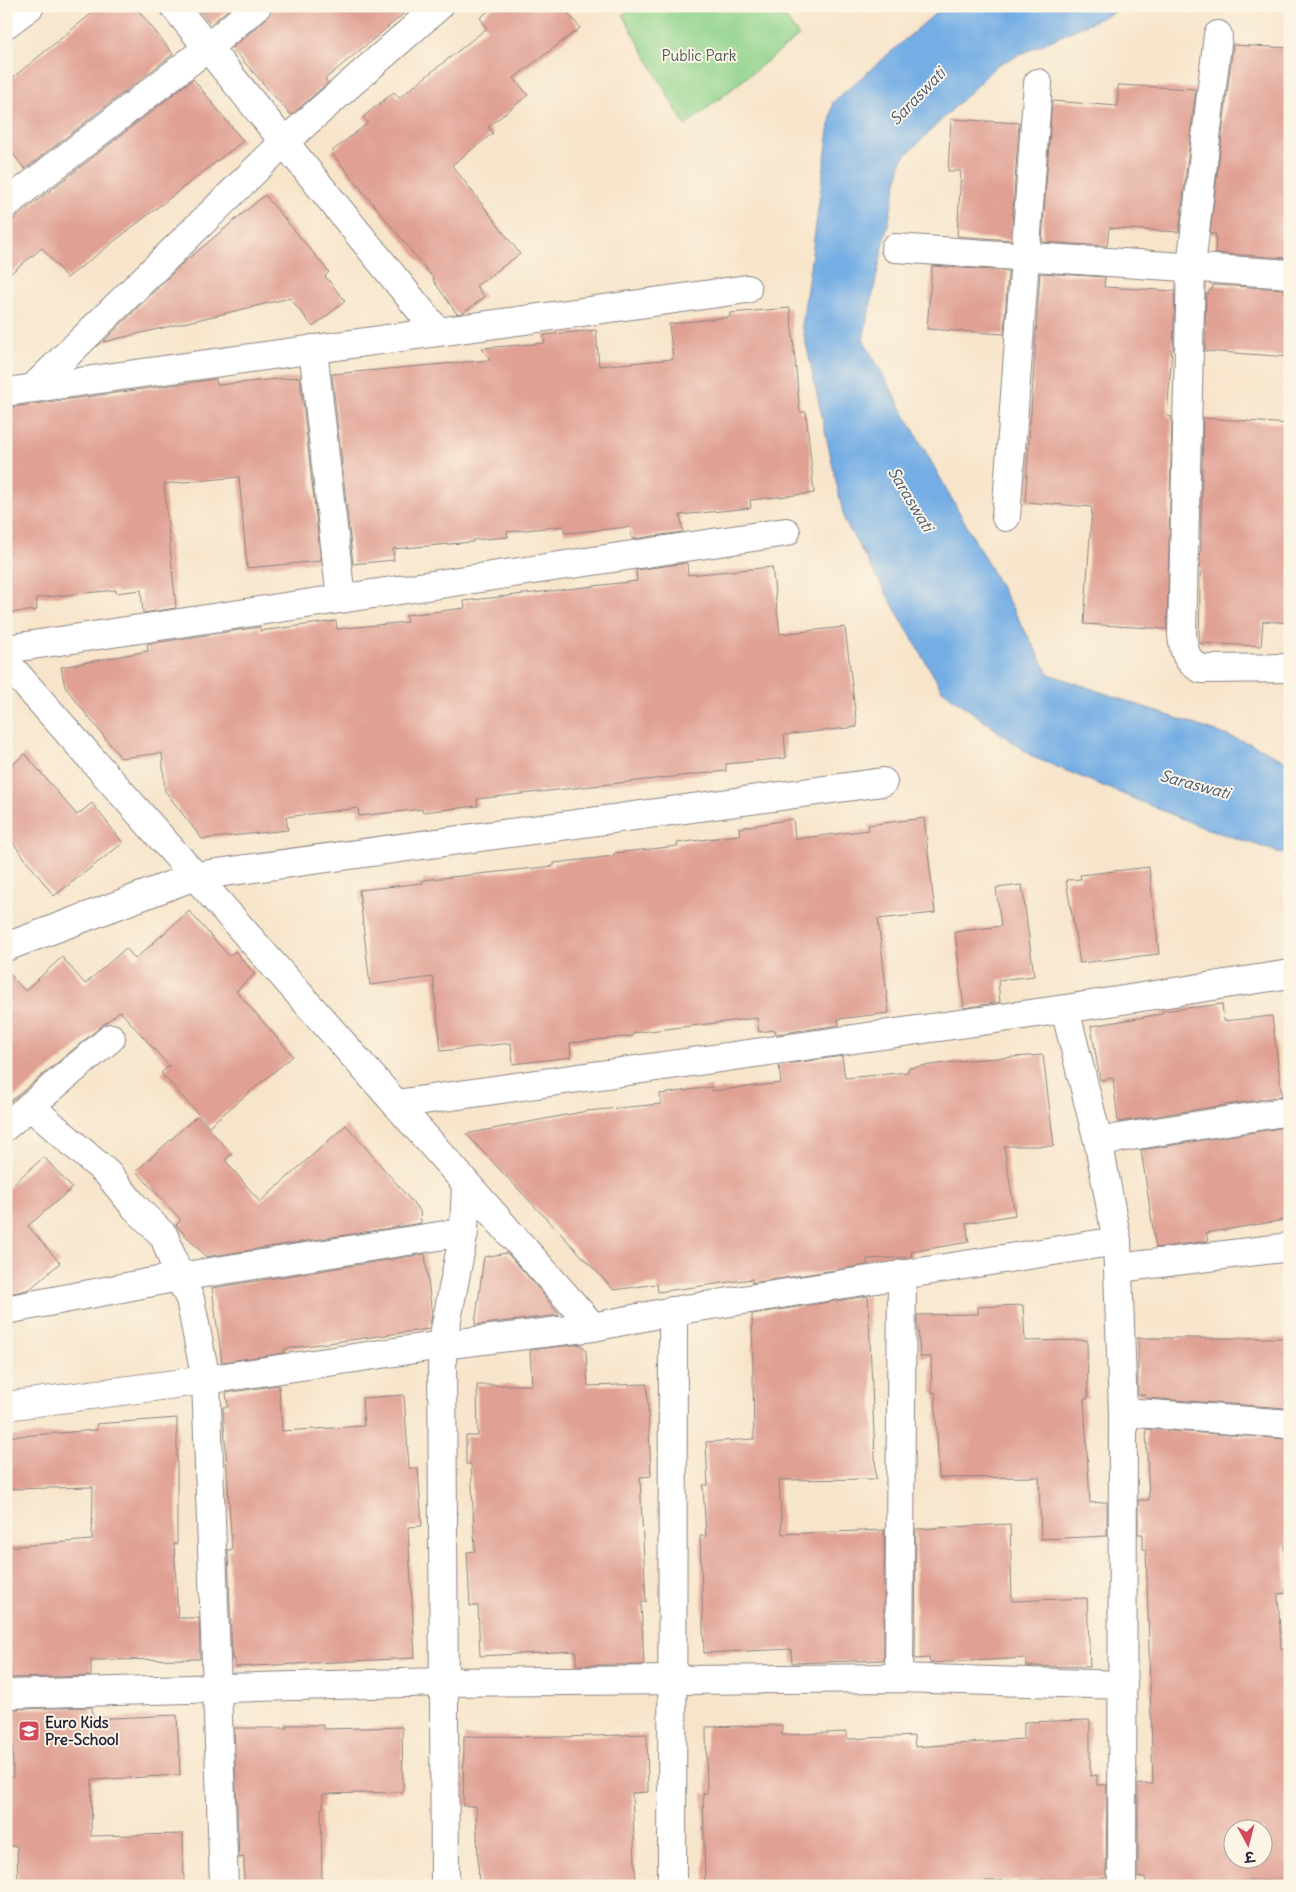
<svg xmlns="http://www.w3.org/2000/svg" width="1296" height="1892" viewBox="0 0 1296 1892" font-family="Delius,'Playpen Sans Deva',sans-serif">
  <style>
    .green { fill: #90d38c; stroke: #597a64 }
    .water { fill: #75aee5; stroke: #4c6890 }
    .building { fill: #e0a194; fill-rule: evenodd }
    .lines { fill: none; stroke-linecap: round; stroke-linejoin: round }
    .street-casing { stroke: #8c8483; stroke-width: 30 }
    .street { stroke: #fff; stroke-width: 28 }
    .labels { text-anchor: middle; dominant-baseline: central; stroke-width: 4; stroke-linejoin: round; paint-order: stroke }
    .park-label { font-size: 15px; fill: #435753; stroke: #fcf5e5 }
    .poi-label { font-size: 15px; font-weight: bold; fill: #22223b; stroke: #fcf5e5; text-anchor: start }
    .water-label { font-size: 16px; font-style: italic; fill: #3f5376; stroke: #fcf5e5 }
  </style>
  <rect width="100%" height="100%" fill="#fcf5e5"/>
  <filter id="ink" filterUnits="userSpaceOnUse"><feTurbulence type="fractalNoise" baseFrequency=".02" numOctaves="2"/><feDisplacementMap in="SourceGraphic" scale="10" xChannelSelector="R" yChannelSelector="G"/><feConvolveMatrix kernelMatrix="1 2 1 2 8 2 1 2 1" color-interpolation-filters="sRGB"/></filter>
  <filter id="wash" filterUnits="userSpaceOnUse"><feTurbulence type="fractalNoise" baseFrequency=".0096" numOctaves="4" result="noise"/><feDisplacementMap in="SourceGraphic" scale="20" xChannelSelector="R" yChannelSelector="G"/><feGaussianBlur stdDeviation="1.12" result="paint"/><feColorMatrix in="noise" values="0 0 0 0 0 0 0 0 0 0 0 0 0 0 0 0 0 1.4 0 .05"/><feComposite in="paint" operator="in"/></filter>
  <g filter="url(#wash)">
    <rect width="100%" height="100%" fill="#f7e5cb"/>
    <!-- green -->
    <path class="green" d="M633 6H777L799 36 685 126 623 15Z"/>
    <!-- water -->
    <path class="water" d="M944 6H1127L997 65 902 159 863 339 1049 674 1254 745 1290 763V856L1202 827 1033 757 942 690 845 522 802 325 833 102Z"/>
    <g id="blocks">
      <!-- building -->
      <g class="building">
        <path d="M101 6H135L173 54 25 169 6 146V83Z"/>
        <path d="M195 6H232L211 24Z"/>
        <path d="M272 6H413L325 79 328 83 291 115 232 48 267 18Z"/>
        <path d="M494 6H563L580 28 514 78 528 95 488 127 493 133 452 165 520 254 476 286 485 297 463 313 457 314 433 280 434 279 331 152 368 123 363 117 394 92 399 98 487 28 480 18Z"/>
        <path d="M1233 45 1290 48V168L1287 207H1289L1287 258 1215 253 1216 234H1210Z"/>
        <path d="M193 79 243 141 67 278 42 248 6 277V225Z"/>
        <path d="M1118 85 1196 89 1179 232 1109 228 1107 246 1042 242 1052 101 1118 106Z"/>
        <path d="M951 119 1019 123 1011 240 957 236 961 171H948Z"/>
        <path d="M265 195 329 272 325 276 345 301 313 327 290 298 103 342 182 264Z"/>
        <path d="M932 266 1008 271 1004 334 927 329Z"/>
        <path d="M1040 273 1105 277 1104 287 1175 291 1173 349H1172L1167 416 1172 417 1167 629 1084 624 1092 507 1025 502Z"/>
        <path d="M1213 285 1285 289 1284 293H1290V357L1205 351 1206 293 1208 294 1209 290H1212Z"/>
        <path d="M790 308 800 412H806L814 493 750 500 751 508 680 515 683 532 632 539 630 527 564 533V526L507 532 508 537 473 540V542L393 549 394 560 353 564 332 374 490 360 482 348 545 343 544 335 596 330 599 366 673 359 669 324 730 317V313Z"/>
        <path d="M300 377 321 561 247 568 239 477 164 484 176 608 143 613 141 590 116 593V590L36 598 37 610 6 613V408L216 379 217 385Z"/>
        <path d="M1203 418 1290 424V623L1263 621 1261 646 1199 643Z"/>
        <path d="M687 563 688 575 772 567 780 634 845 627 857 727 784 735 786 758 726 764V771L477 799 478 806 422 812V809L359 816 358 808 286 817 288 830 202 839 165 791 162 753 121 758 65 687 61 667 148 651 147 644 260 627V631L336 621 337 629 407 622 406 615 465 608 464 601 637 581 636 570Z"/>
        <path d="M25 754 77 815 92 803 123 843 54 896 6 834V770Z"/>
        <path d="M924 818 935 913 878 919 889 1013 838 1019 839 1025 776 1034 775 1030 759 1032 757 1018 633 1033V1036L570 1043 571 1057 513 1064 511 1043 441 1051 433 977 370 985 359 890 423 883V880L554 866V863L614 856V853L678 846 677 843 740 835 739 828 793 819 795 839 869 830 868 825Z"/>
        <path d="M1149 867 1159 954 1080 963 1066 880 1081 879 1080 875Z"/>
        <path d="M1022 885 1034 976 998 980 1000 1002 964 1008 955 932 1001 926 996 888Z"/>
        <path d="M189 911 229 956 235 951 255 974 236 991 293 1056 209 1126 161 1073 169 1066 120 1011 6 1105V970L25 991 62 957 85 984 126 948 135 959Z"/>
        <path d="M1222 1004 1224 1021 1272 1016 1282 1096 1118 1122 1113 1078 1100 1080 1091 1026 1162 1014V1011Z"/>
        <path d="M1043 1055 1054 1146H1004L1015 1215 966 1223 969 1242 911 1252 912 1257 867 1259V1265L752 1283V1279L658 1292 657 1284 614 1290 466 1134 587 1111 661 1104 660 1094 712 1087V1091L781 1083 779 1065 842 1056 845 1078 908 1072V1068L969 1060Z"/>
        <path d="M197 1116 232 1154 225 1160 260 1202 346 1125 420 1211 421 1223 206 1257 176 1225 181 1220 136 1171Z"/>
        <path d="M1286 1127 1287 1132 1290 1131V1219L1206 1233 1208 1241 1156 1248 1141 1150Z"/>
        <path d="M44 1157 72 1188 28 1226 60 1263 30 1289 13 1293 6 1286V1190Z"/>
        <path d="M507 1253 539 1289 559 1315 475 1325 484 1257Z"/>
        <path d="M425 1254 432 1315 429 1329 284 1349 285 1353 222 1362 212 1288Z"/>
        <path d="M868 1296 876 1479 779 1480 782 1534 884 1530V1660L792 1663 791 1649 704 1653 700 1536H706L703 1485H708L706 1442 754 1439 752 1314Z"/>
        <path d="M1023 1305 1025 1341 1087 1340 1088 1399H1084L1090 1503 1107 1502V1536L1041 1539 1039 1477 939 1478 935 1392 932 1393 931 1357H920L917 1315 978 1314V1307Z"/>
        <path d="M1138 1338H1290V1400H1285L1286 1408 1145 1398V1395H1138Z"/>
        <path d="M581 1344 586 1351 588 1386 647 1384 651 1476 640 1477 646 1602 641 1603 644 1665H576V1651L480 1656 478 1606H470L467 1552 475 1551 471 1464H466V1436H478L477 1385H532L530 1350Z"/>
        <path d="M279 1385 282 1431 364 1426 362 1398 404 1395 409 1468H418L422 1526 408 1527 415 1658 235 1667V1659H232L228 1550H232L223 1407H228L226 1393Z"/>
        <path d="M177 1418V1544H174L178 1618H199L200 1659 91 1660V1676L11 1678 6 1598V1547L92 1540 93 1487 6 1489V1437L97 1430 96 1424Z"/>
        <path d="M1146 1429 1287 1439 1290 1545H1284L1286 1593 1278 1594 1281 1649 1290 1648V1880L1220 1882V1886H1147L1145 1877 1138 1878V1784H1153L1146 1549H1143V1534H1138V1500H1149ZM1234 1830H1264V1860H1234Z"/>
        <path d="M1010 1524 1012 1601 1087 1598 1090 1667 1026 1666V1658L930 1663 929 1658 915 1659 916 1529Z"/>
        <path d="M92 1707 93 1719 177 1715 180 1775 92 1780 91 1836 183 1834 184 1886H96V1883L18 1886 17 1846H7L9 1777H13L12 1709Z"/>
        <path d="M1090 1720V1776L1097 1775V1785H1107L1106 1878 986 1881 987 1886H705L703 1793H707L706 1727 782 1725V1735L847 1732V1739L914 1736 915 1747 1024 1739V1722Z"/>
        <path d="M287 1725H323V1729L402 1727 403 1792 323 1794V1808H321L322 1886H244V1857L239 1858 234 1728H287Z"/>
        <path d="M647 1734 648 1792 632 1793 636 1886H479L476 1806H463L464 1736 566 1737Z"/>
      </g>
    </g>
  </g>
  <g filter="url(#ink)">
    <use href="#blocks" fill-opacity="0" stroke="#8c8483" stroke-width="1"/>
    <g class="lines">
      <!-- street casing -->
      <g class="street-casing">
        <g id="street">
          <path d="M174 6 438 332"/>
          <path d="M6 24 30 6"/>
          <path d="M1218 35 1191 266 1182 635C1184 652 1186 661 1201 669L1290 668"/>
          <path d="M6 204 206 49 257 6"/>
          <path d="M895 248 1290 274"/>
          <path d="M313 349 341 599"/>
          <path d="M35 386 283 143 439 6"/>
          <path d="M6 392 747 289"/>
          <path d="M1006 517 1038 83"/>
          <path d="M6 649 786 532"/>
          <path d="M6 662 593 1327"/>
          <path d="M6 947 195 876 883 782"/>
          <path d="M1065 1009 1099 1145 1117 1241 1123 1412 1122 1886"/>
          <path d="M396 1104 1065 1009 1290 974"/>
          <path d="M30 1106 111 1038"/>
          <path d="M6 1126 30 1106 108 1174 134 1206 164 1236 179 1277 190 1299 206 1380 224 1886"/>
          <path d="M1099 1145 1118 1138 1290 1111"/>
          <path d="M1119 1268 1290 1247"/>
          <path d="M6 1310 179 1277 464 1232"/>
          <path d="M6 1406 206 1380 442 1345 593 1327 673 1311 1117 1241"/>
          <path d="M1123 1412 1290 1424"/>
          <path d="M899 1678 902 1274"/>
          <path d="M6 1694 443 1682 899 1678 1123 1685"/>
          <path d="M445 1886 442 1345 464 1232 466 1183"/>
          <path d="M672 1886 673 1311"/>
        </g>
      </g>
      <!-- street -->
      <use href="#street" class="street"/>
    </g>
  </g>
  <!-- icons -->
  <defs>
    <g id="school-square" transform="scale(1.125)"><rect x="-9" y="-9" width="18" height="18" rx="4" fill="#d1495b" stroke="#fcf5e5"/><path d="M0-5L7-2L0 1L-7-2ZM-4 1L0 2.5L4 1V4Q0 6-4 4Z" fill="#fff"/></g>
  </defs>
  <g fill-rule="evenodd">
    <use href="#school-square" x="29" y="1731"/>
  </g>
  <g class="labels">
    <!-- park labels -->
    <g class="park-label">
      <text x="699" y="55">Public Park</text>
    </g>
    <!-- poi labels -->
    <g class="poi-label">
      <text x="45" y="1722">Euro Kids<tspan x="45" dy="17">Pre-School</tspan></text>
    </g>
    <!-- water labels -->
    <g class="water-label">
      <text transform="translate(917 96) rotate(-46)">Saraswati</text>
      <text transform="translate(911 499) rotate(59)">Saraswati</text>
      <text transform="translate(1195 784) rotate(15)">Saraswati</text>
    </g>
  </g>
  <!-- margin -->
  <rect width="1296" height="1892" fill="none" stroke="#fcf5e5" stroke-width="25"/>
  <!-- north arrow -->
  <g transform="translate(1248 1844) rotate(173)"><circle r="24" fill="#fcf5e5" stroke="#a5a1a1"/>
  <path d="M0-4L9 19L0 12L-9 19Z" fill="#d1495b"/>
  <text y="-8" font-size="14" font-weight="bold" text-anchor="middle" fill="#22223b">उ</text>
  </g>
</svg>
